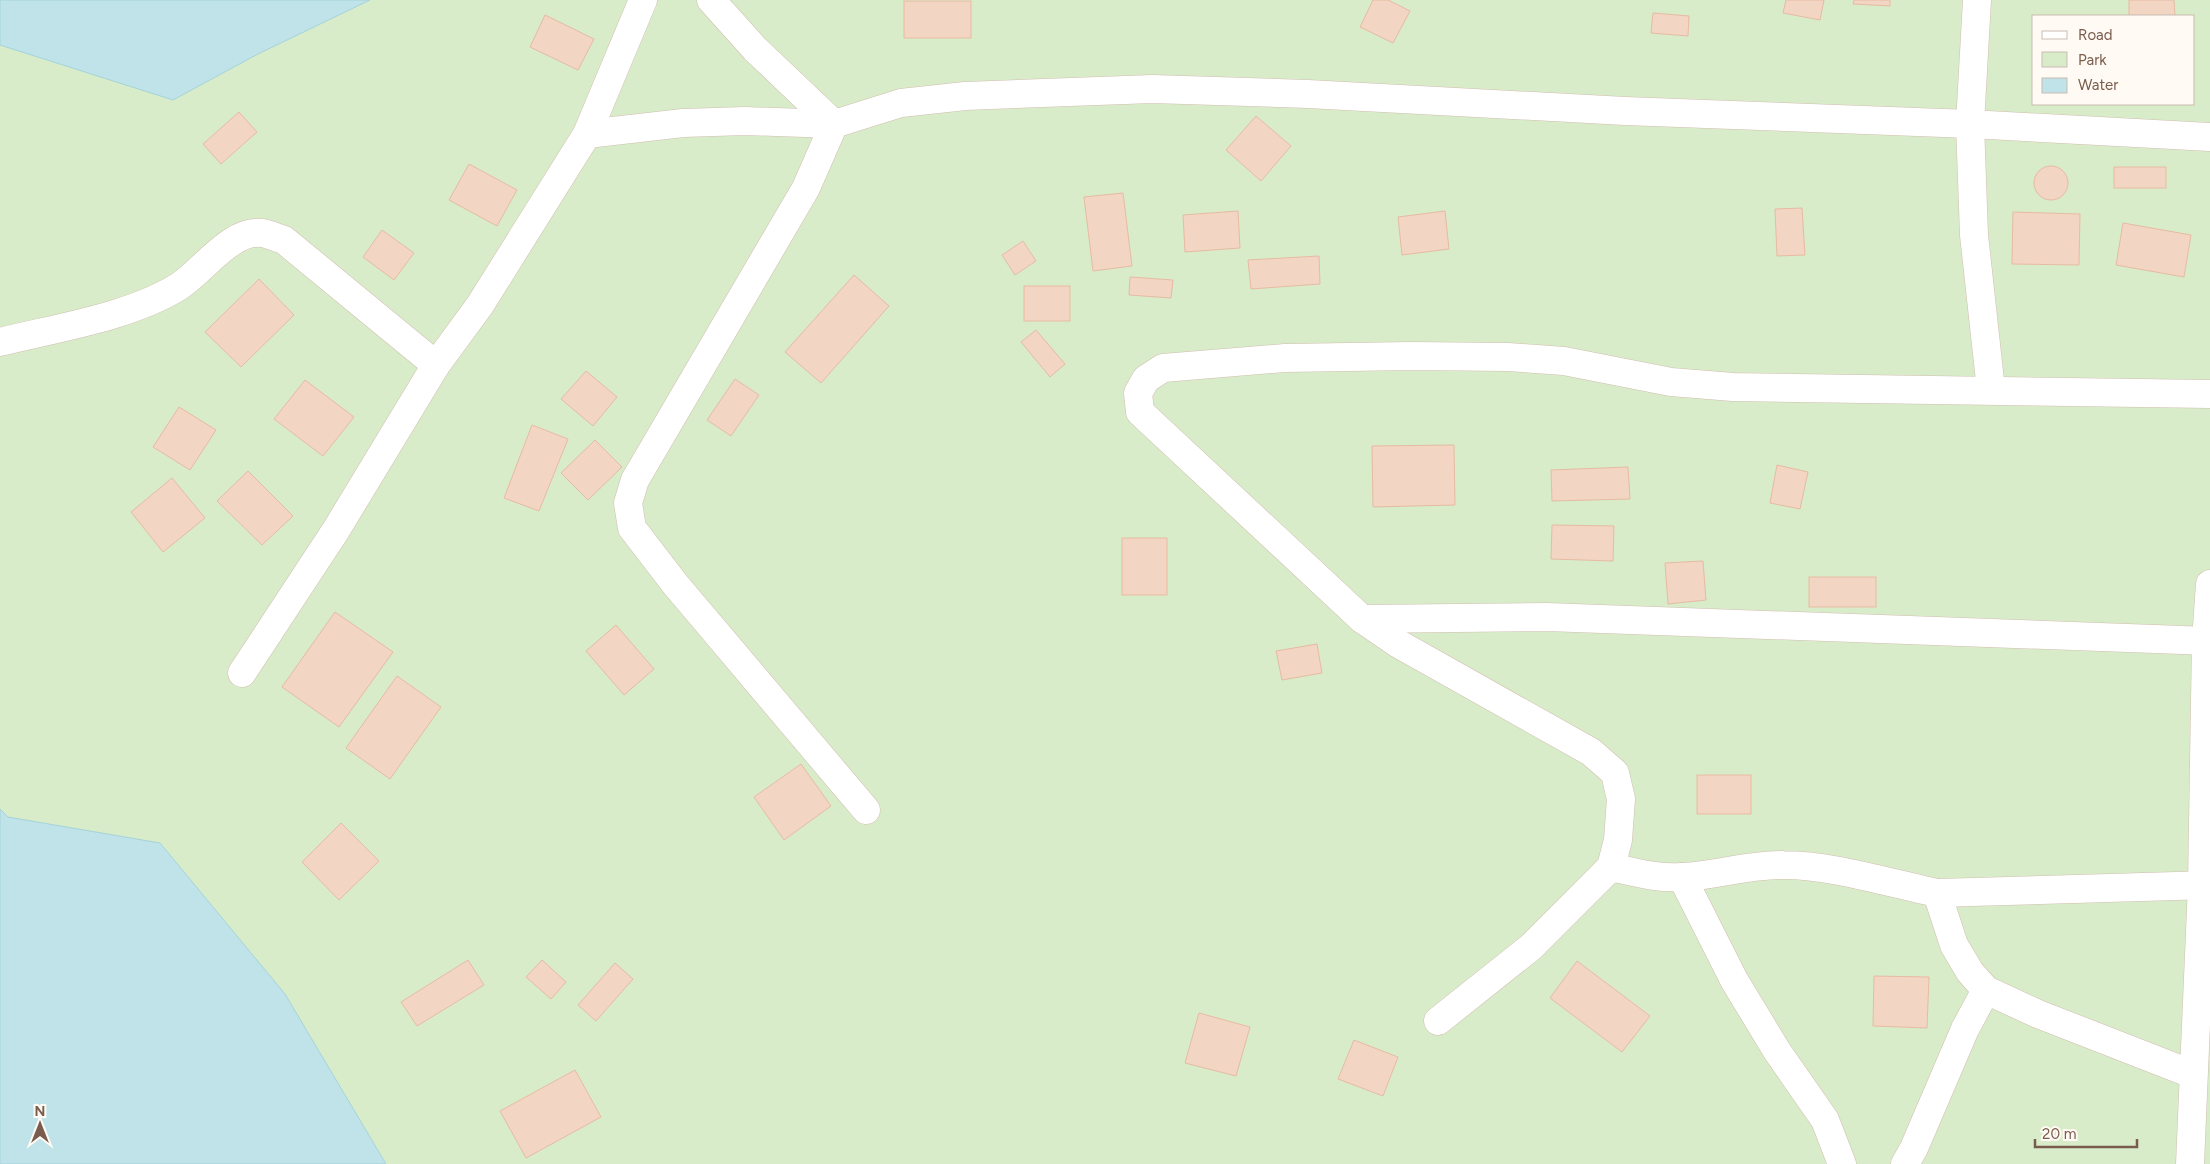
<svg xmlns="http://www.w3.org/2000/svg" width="2210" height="1164" viewBox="0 0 2210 1164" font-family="Figtree,sans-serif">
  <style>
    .green { fill: #d8ecc9; fill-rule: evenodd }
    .water { fill: #bfe3e8; stroke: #a5d3da }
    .building { fill: #f3d5c3; stroke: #e6bba3 }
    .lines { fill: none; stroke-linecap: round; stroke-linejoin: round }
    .street-casing { stroke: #d1beb0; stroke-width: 29 }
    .street { stroke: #fff; stroke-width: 28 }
  </style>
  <rect width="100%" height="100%" fill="#fdf6ec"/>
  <!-- green -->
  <path class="green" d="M0 0H2210V1164H0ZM2034 16H2194V104H2034Z"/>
  <!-- water -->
  <g class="water">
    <path d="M0 0H370L258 54 173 100 0 45Z"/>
    <path d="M0 809 8 817 160 843 285 994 386 1164H0Z"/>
  </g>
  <!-- building -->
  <g class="building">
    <path d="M1373 0H1388L1410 11 1393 43 1360 27Z"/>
    <path d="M1786 0H1824L1820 20 1783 13Z"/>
    <path d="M1854 0H1890V6L1853 4Z"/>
    <path d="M2129 0H2174L2175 16H2129Z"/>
    <rect x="904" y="1" width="67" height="37"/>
    <path d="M1653 13 1689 16 1688 36 1651 33Z"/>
    <path d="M545 15 594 39 578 70 530 47Z"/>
    <path d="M239 112 257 132 221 164 203 144Z"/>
    <path d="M1256 116 1291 146 1261 181 1226 150Z"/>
    <path d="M469 164 517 190 497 226 449 200Z"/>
    <circle cx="2051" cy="183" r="17"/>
    <rect x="2114" y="167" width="52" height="21"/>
    <path d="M1123 193 1132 266 1093 271 1084 197Z"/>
    <path d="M1802 208 1805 255 1777 256 1775 209Z"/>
    <path d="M1238 211 1240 248 1185 252 1183 215Z"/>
    <path d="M1445 211 1449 249 1402 255 1398 217Z"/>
    <path d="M2013 212 2080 214 2079 265 2012 264Z"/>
    <path d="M2123 223 2191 235 2184 277 2116 265Z"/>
    <path d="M382 230 414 253 394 280 363 257Z"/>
    <path d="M1023 241 1036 261 1015 275 1002 255Z"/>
    <path d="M1319 256 1320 284 1251 289 1248 260Z"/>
    <path d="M854 275 889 306 821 383 785 352Z"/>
    <path d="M1130 277 1173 280 1171 298 1129 295Z"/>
    <path d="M259 279 294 315 241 367 205 332Z"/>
    <rect x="1024" y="286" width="46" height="35"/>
    <path d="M1036 330 1065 364 1050 377 1021 342Z"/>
    <path d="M586 371 617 397 593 426 561 399Z"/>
    <path d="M735 379 759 395 731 436 707 420Z"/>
    <path d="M305 380 354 417 323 456 274 419Z"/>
    <path d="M179 407 216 430 190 470 153 447Z"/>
    <path d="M532 425 568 439 539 511 504 498Z"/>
    <path d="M595 440 622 467 588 500 561 473Z"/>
    <path d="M1454 445 1455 505 1373 507 1372 446Z"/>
    <path d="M1777 465 1808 472 1800 509 1770 503Z"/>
    <path d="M1628 467 1630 499 1552 501 1551 470Z"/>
    <path d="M248 471 293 516 262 545 217 501Z"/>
    <path d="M172 478 205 518 163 552 131 512Z"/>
    <path d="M1552 525 1614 526 1613 561 1551 559Z"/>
    <rect x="1122" y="538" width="45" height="57"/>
    <path d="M1703 561 1706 600 1668 604 1665 563Z"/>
    <rect x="1809" y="577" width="67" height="30"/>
    <path d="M335 612 393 652 339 727 282 687Z"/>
    <path d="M616 625 654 669 624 695 586 651Z"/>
    <path d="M1317 644 1322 673 1282 680 1276 651Z"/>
    <path d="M397 676 441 707 390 779 346 748Z"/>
    <path d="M801 764 831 806 784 840 754 797Z"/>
    <rect x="1697" y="775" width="54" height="39"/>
    <path d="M341 823 379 861 339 900 302 862Z"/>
    <path d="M468 960 484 985 417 1026 401 1002Z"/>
    <path d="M542 960 566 982 551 999 526 977Z"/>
    <path d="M1577 961 1650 1016 1622 1052 1550 998Z"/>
    <path d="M615 963 633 979 596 1021 578 1005Z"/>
    <path d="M1874 976 1929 977 1927 1028 1873 1026Z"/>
    <path d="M1199 1013 1250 1027 1236 1076 1185 1063Z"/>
    <path d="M1354 1040 1398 1057 1383 1096 1338 1079Z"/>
    <path d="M575 1070 601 1117 526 1158 500 1111Z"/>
  </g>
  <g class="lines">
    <!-- street casing -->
    <g class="street-casing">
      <g id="street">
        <path d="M711 0 755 49 834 124 806 188 635 480 628 503 632 528 675 584 866 810"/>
        <path d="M1977 0 1970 124 1974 235 1991 390"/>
        <path d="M587 134 683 123 745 121 834 124 901 103 965 96 1152 89 1308 94 1625 111 1970 124 2210 137"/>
        <path d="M0 342C56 328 129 317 178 287 202 272 231 229 262 233 269 234 277 238 284 240L436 365"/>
        <path d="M1362 619 1547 617 2210 641"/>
        <path d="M242 673 336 530 436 365 480 305 587 134 643 0"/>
        <path d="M1611 867C1634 872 1658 879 1682 877 1716 876 1749 864 1784 865 1832 865 1889 883 1937 893L1954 945 1970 972 1986 990 2038 1014 2192 1074"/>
        <path d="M1682 877 1734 980 1777 1051 1825 1120 1842 1164"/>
        <path d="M1937 893 2210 885"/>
        <path d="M1438 1021 1531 947 1611 867 1618 840 1621 799 1615 773 1591 752 1397 643 1362 619 1140 412 1138 393 1146 379 1163 368 1285 358 1411 356 1508 357 1564 361 1671 382 1733 387 2210 394"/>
        <path d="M1905 1164 1914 1148 1965 1029 1986 990"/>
        <path d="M2190 1164 2202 885 2206 641 2210 584"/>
      </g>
    </g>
    <!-- street -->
    <use href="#street" class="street"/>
  </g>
  <!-- legend -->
  <rect x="2032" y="15" width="162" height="90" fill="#fffaf3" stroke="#cabbb1"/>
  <rect x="2042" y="31" width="25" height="8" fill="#ffffff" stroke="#cabbb1"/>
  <text x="2078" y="40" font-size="15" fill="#7a5c4d">Road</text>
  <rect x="2042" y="52" width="25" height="15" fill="#d8ecc9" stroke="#cabbb1"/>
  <text x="2078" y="65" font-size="15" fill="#7a5c4d">Park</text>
  <rect x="2042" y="78" width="25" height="15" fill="#bfe3e8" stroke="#cabbb1"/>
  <text x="2078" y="90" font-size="15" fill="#7a5c4d">Water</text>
  <!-- north arrow -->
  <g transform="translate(40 1124)" stroke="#fffaf3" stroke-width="4" paint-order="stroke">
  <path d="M0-4L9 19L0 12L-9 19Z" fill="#7a5c4d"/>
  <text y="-8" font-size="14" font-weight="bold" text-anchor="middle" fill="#7a5c4d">N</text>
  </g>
  <!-- scale -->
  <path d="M2035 1139v8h102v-8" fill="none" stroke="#7a5c4d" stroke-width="2.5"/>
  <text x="2042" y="1139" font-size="15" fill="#7a5c4d" stroke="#fffaf3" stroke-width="4" paint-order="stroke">20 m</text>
</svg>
